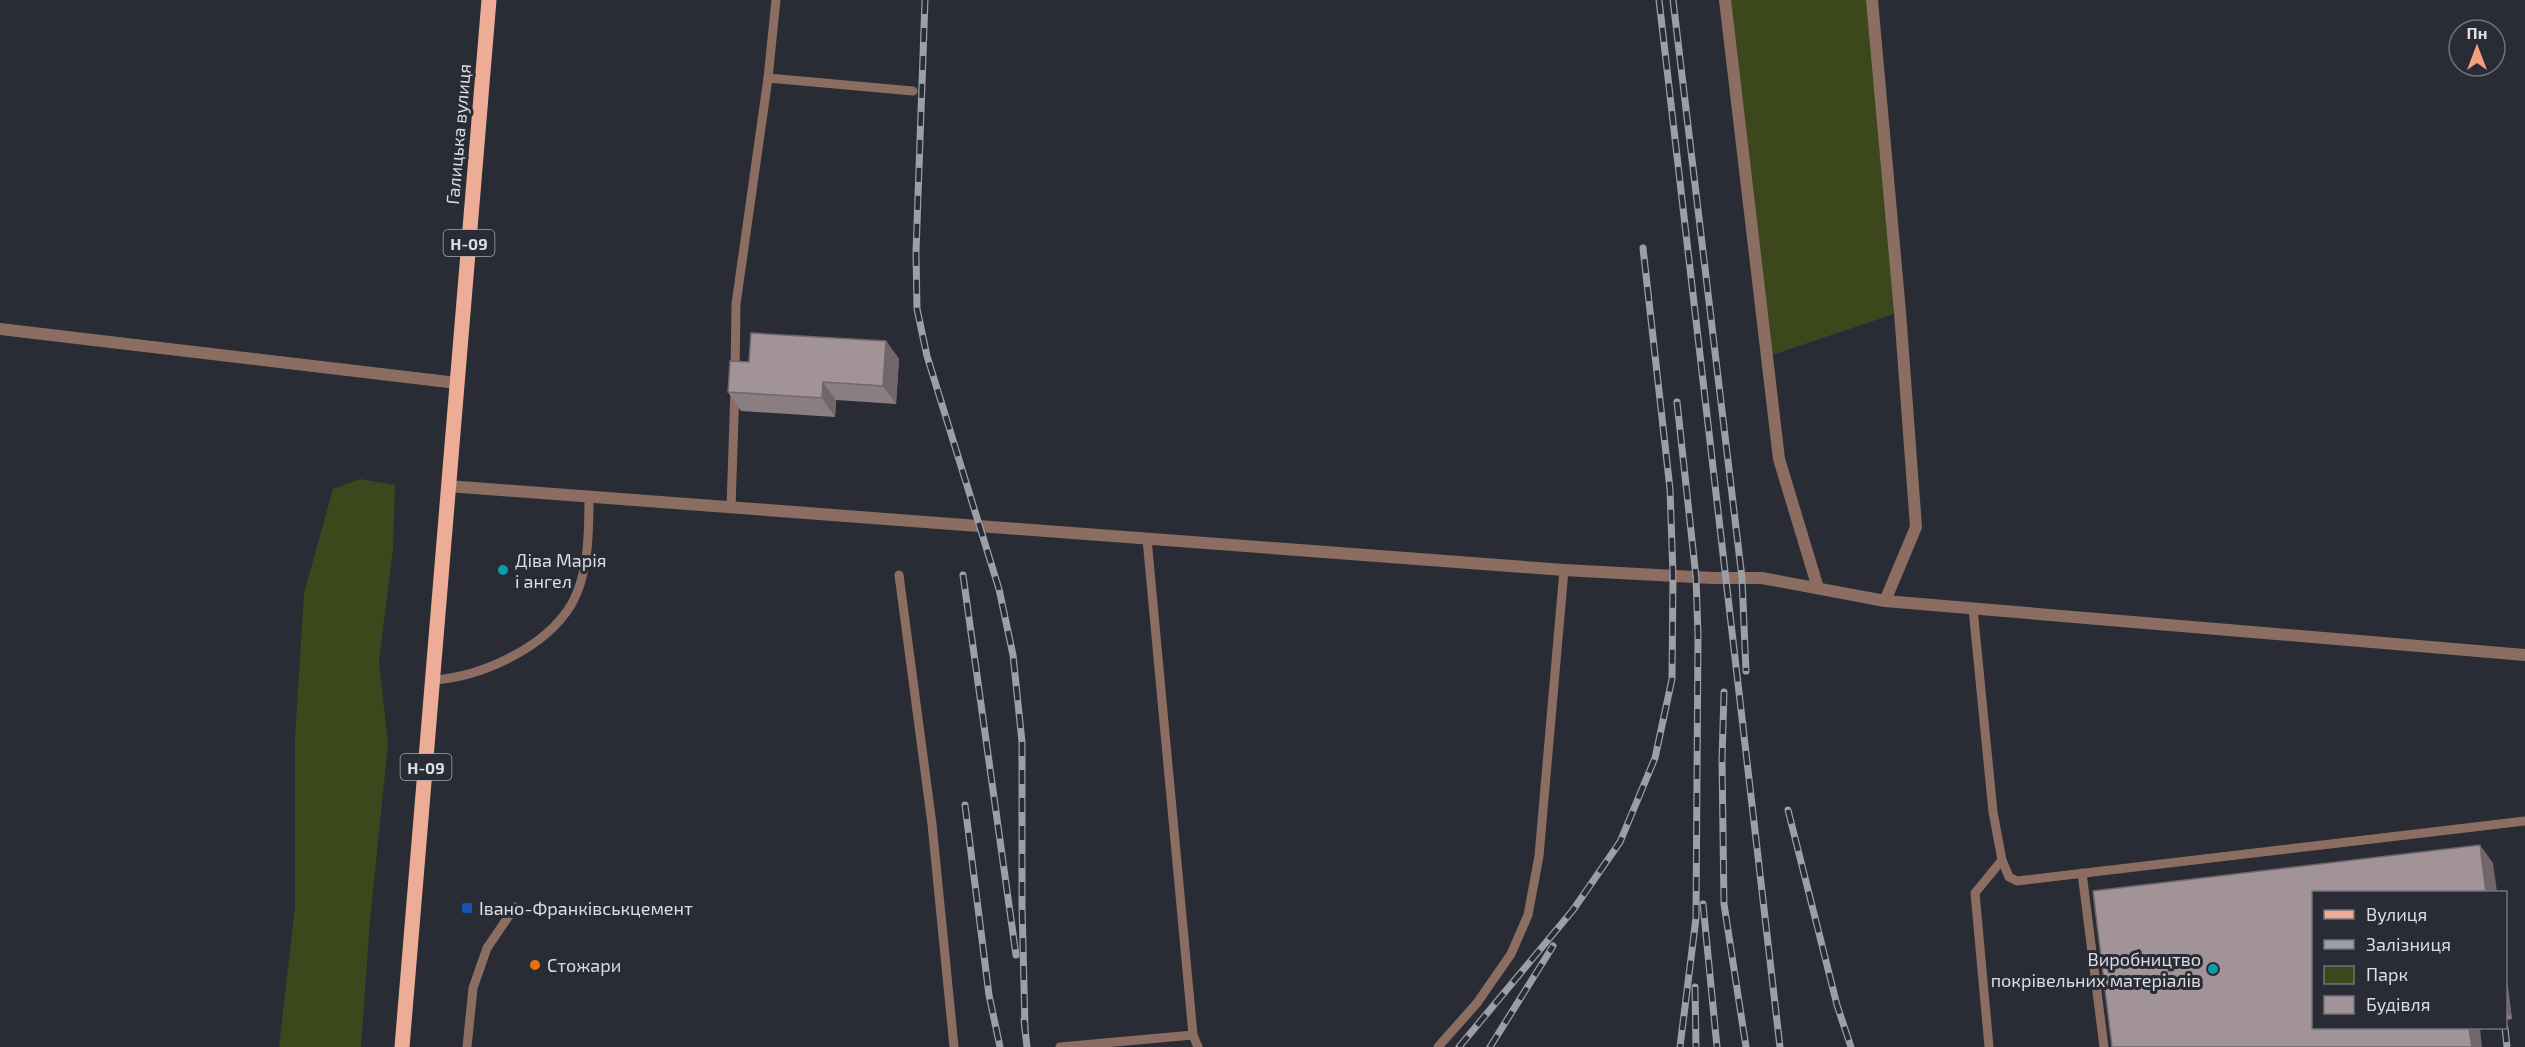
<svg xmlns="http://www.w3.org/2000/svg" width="2525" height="1047" viewBox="0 0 2525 1047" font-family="'Exo 2',sans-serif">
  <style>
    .green { fill: #3d471c }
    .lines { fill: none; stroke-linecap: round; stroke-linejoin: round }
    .service { stroke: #8c6d62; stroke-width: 9 }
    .minor { stroke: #8c6d62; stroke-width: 12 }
    .tertiary { stroke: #8c6d62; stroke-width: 12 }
    .primary { stroke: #ecac96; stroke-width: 15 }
    .rail-casing { stroke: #9c9fa6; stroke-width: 7 }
    .rail { stroke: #292c35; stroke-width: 4.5; stroke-dasharray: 14; stroke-linecap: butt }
    .wall { fill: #8a7e83 }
    .shaded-wall { fill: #71676a }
    .building { fill: #a19398; stroke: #71676a; stroke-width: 1.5 }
    .culture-dot { fill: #0f9aa8; stroke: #292c35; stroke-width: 2 }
    .transit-dot { fill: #1a4fb4; stroke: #292c35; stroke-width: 2 }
    .food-dot { fill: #e8710a; stroke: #292c35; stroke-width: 2 }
    .labels { text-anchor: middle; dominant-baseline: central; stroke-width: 6; stroke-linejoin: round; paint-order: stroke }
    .shield { fill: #292c35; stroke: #a6a9b0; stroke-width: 1.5 }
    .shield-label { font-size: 16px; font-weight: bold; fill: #dcdee4 }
    .street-label { font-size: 18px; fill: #dcdee4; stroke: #292c35 }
    .poi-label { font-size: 18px; fill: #dcdee4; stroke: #292c35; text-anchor: start }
  </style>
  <rect width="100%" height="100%" fill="#292c35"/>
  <!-- green -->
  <g class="green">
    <path d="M1725 0H1872L1900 312 1766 357Z"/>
    <path d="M360 479 395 485 393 549 379 661 388 744 370 920 361 1047H279L295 906V737L304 593 333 489Z"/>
  </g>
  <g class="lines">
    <!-- service -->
    <g class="service">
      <path d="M768 78 913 91"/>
      <path d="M735 373 736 304 768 78 776 0"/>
      <path d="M731 507 735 389"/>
      <path d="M1147 539 1193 1035"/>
      <path d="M899 575 932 824 954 1047"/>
      <path d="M1973 609 1993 812 2002 860 2009 877 2017 881 2525 821"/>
      <path d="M433 680C481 677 545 648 571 605 589 574 589 531 589 496"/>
      <path d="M2082 873 2104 1047"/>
      <path d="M467 1047 473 988 487 948 515 907"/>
      <path d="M1060 1047 1193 1035 1198 1047"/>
      <path d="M1438 1047 1477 1003 1511 954 1528 915 1539 856 1564 570"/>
      <path d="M1989 1047 1975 893 2002 860"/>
    </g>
    <!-- minor -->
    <g class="minor">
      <path d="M1725 0 1779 459 1818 588"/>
      <path d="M1872 0 1900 312 1916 527 1885 601"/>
      <path d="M0 329 457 383"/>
    </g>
    <!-- tertiary -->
    <path class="tertiary" d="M448 486 1564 570 1713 578H1762L1885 601 2525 655"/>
    <!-- primary -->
    <path class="primary" d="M402 1047 489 0"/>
    <!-- rail casing -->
    <g class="rail-casing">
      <g id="rail">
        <path d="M925 0 916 252 917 309 927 356 999 589 1013 655 1022 742V906L1025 1027"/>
        <path d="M1659 0 1780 1047"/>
        <path d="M1673 0 1742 578 1746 671"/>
        <path d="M1677 402 1696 577 1698 635 1696 918 1680 1047"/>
        <path d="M963 575 1016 955"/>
        <path d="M1724 692 1722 760 1724 904 1746 1047"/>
        <path d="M965 805 989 995 1000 1047"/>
        <path d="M1788 810 1837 1005 1851 1047"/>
        <path d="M1703 904 1717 1047"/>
        <path d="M1695 987 1696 1047"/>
        <path d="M1024 1020 1027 1047"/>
        <path d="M2505 1028 2507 1047"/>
        <path d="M1459 1047 1573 910 1620 842 1655 758 1672 679 1673 575 1670 489 1643 248"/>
        <path d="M1490 1047 1553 946"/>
      </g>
    </g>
    <!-- rail -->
    <use href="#rail" class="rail"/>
  </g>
  <!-- wall -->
  <g class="wall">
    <path d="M886 341 899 359 896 404 836 400 835 417 741 411 728 392Z"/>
    <path d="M2505 965 2512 1019 2505 1020Z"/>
  </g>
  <!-- shaded-wall -->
  <g class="shaded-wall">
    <path d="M886 341 899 359 896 404 883 386Z"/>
    <path d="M823 382 836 400 835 417 822 398Z"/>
    <path d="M2480 845 2493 863 2497 892H2486Z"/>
    <path d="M2505 965 2512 1019 2505 1010Z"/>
    <path d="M2469 1028H2480L2482 1047H2472Z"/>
  </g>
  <!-- building -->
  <g class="building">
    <path d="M751 333 886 341 883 386 823 382 822 398 728 392 730 361 749 362Z"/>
    <path d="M2480 845 2486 892H2313V1028H2469L2472 1047H2112L2093 891Z"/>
  </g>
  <!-- markers -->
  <g class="culture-dot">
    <circle cx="503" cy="570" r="6"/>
    <circle cx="2213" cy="969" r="6"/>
  </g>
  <rect class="transit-dot" x="461" y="902" width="12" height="12" rx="3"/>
  <circle class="food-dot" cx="535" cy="965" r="6"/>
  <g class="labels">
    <!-- shield labels -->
    <g class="shield">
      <rect x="443.5" y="230" width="51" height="26" rx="4.5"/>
      <rect x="400.5" y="754" width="51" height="26" rx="4.5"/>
    </g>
    <g class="shield-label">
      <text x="469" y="243">Н-09</text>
      <text x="426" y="767">Н-09</text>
    </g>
    <!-- street labels -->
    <g class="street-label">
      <text transform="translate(458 134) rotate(-85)">Галицька вулиця</text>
    </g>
    <!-- poi labels -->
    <g class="poi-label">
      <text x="515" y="560">Діва Марія<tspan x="515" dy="21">і ангел</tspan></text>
      <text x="479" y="908">Івано-Франківськцемент</text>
      <text x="2201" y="959" text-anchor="end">Виробництво<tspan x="2201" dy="21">покрівельних матеріалів</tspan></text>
      <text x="547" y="965">Стожари</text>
    </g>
  </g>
  <!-- legend -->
  <rect x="2312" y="891" width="195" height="138" fill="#292c35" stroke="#71737b" stroke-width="1.5"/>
  <rect x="2324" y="910" width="30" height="9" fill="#ecac96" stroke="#71737b" stroke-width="1.5"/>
  <text x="2366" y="921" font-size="18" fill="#dcdee4">Вулиця</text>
  <rect x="2324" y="940" width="30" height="9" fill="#9c9fa6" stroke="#71737b" stroke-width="1.5"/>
  <text x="2366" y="951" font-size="18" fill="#dcdee4">Залізниця</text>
  <rect x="2324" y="966" width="30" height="18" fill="#3d471c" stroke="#71737b" stroke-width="1.5"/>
  <text x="2366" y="981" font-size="18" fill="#dcdee4">Парк</text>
  <rect x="2324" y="996" width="30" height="18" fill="#a19398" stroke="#71737b" stroke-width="1.5"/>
  <text x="2366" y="1011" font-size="18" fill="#dcdee4">Будівля</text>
  <!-- north arrow -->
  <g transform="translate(2477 48)"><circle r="28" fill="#292c35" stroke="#71737b" stroke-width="1.5"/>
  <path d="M0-4.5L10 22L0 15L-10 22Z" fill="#f1a17c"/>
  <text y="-9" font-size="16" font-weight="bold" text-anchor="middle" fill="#dcdee4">Пн</text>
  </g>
</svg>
